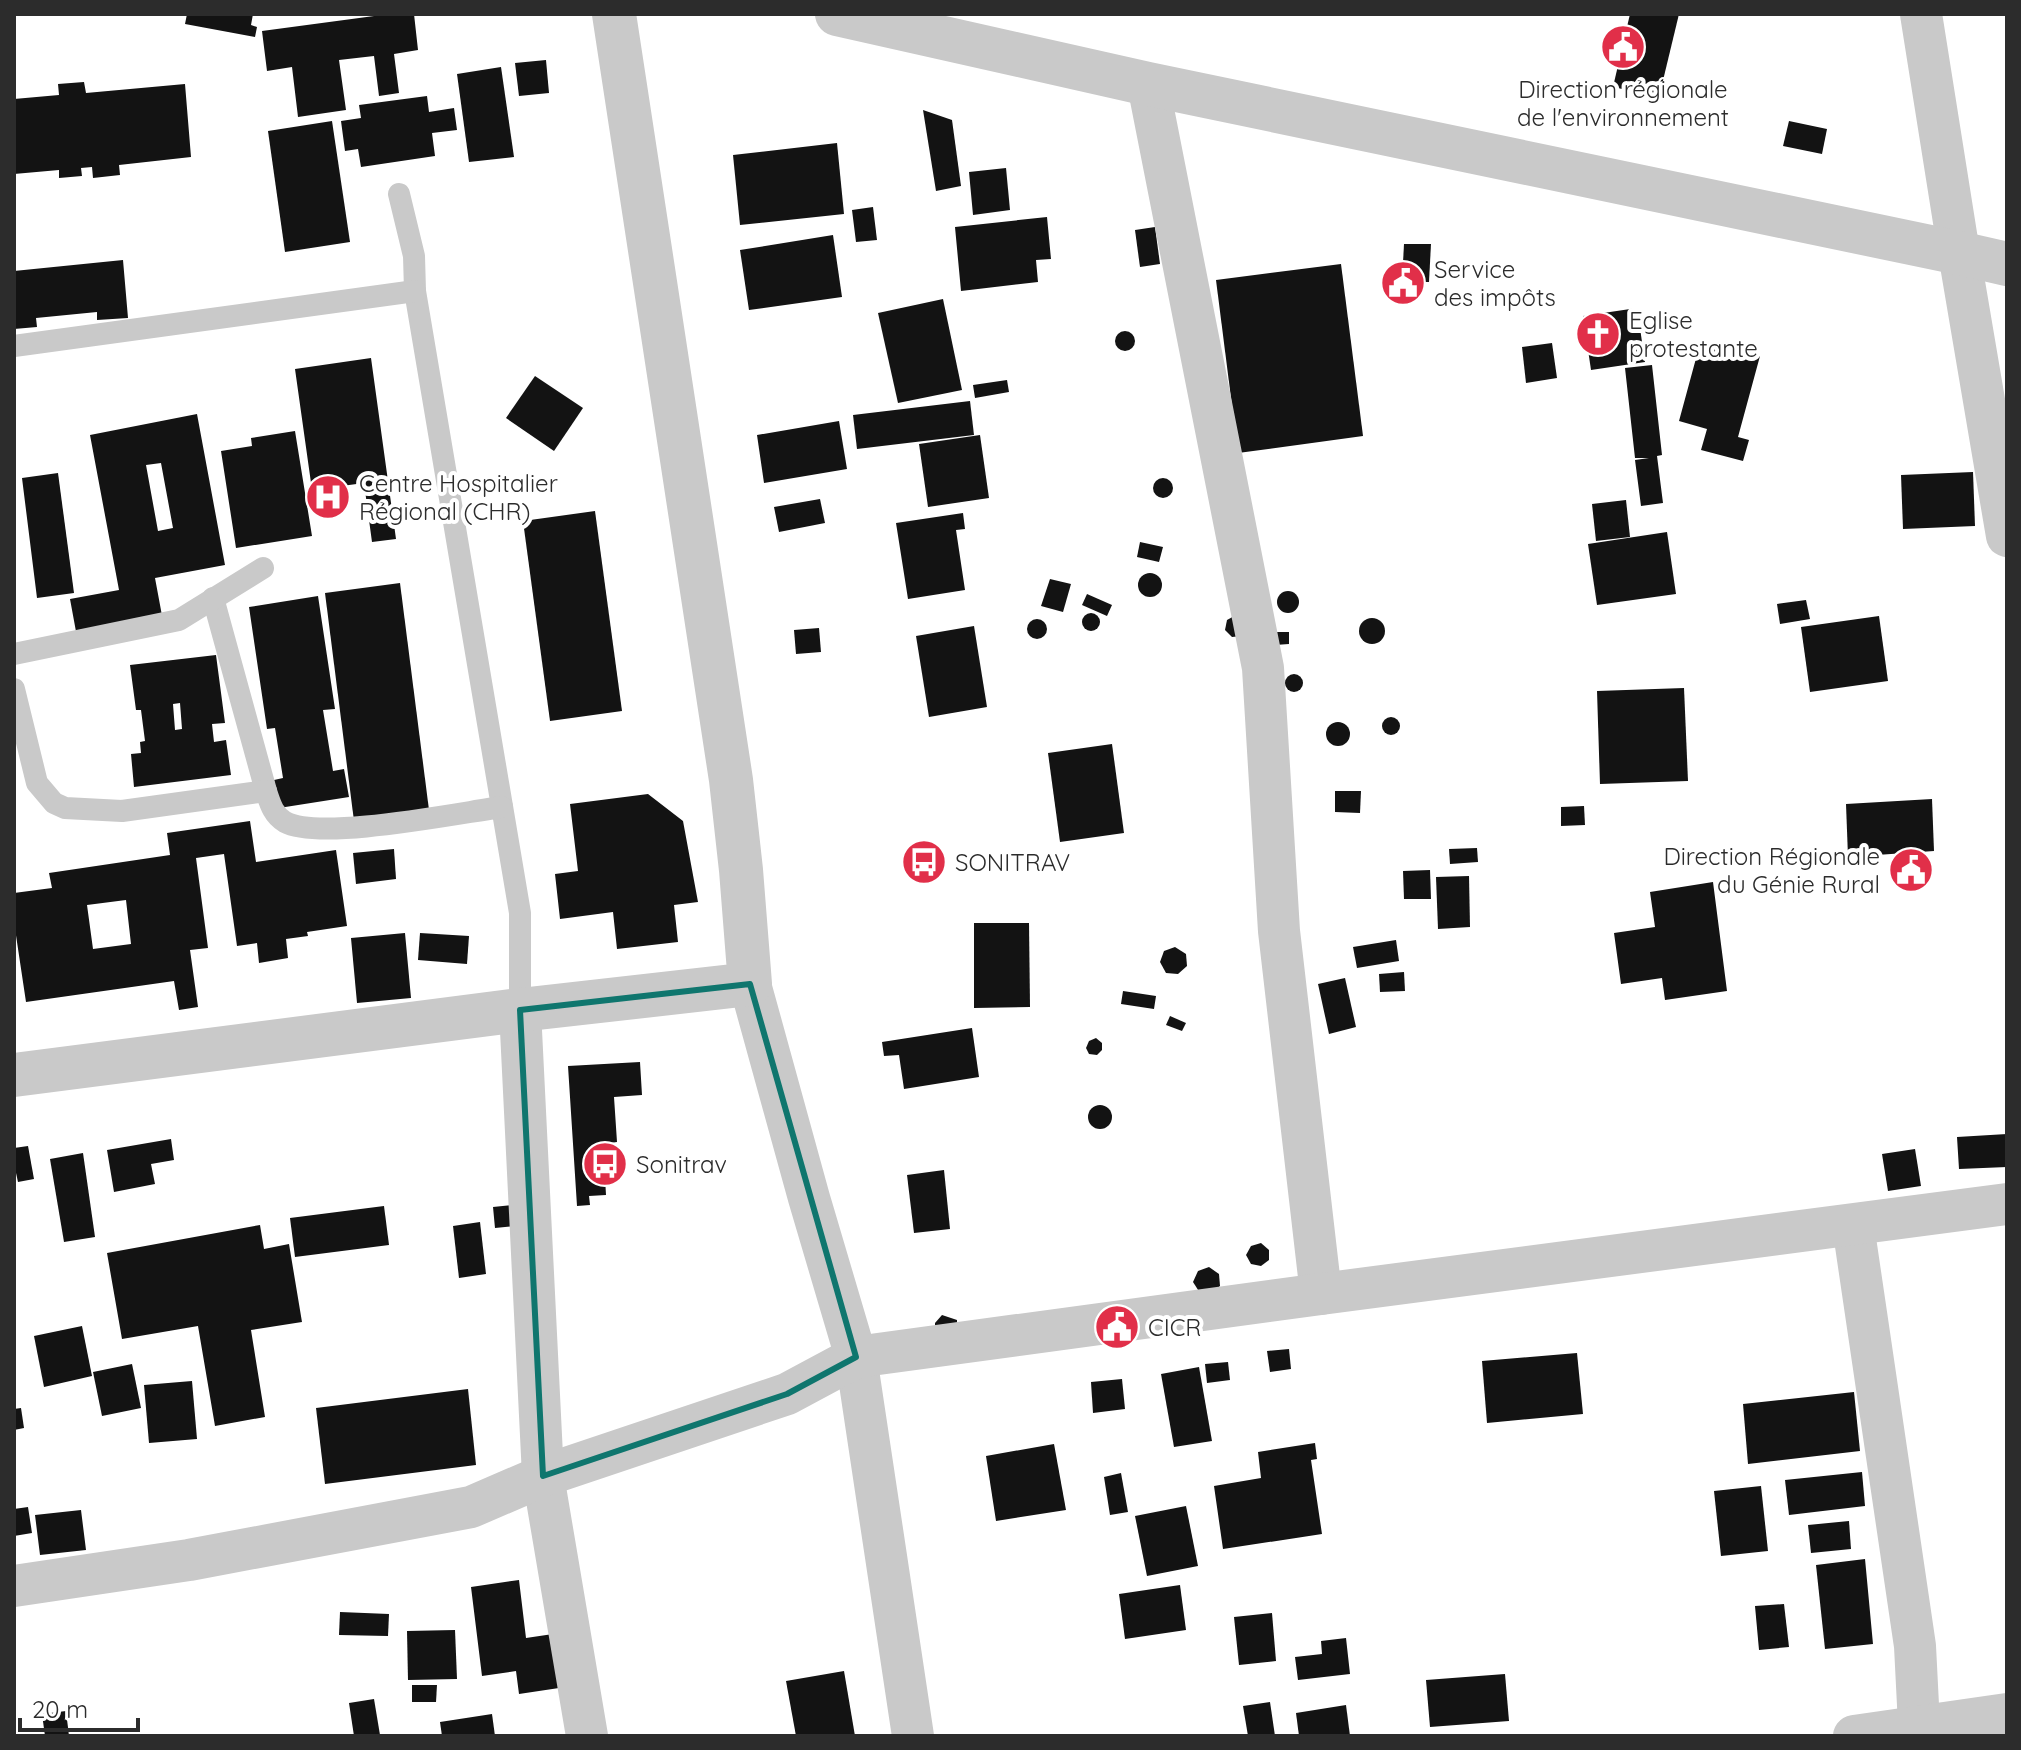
<svg xmlns="http://www.w3.org/2000/svg" width="2021" height="1750" viewBox="0 0 2021 1750" font-family="Quicksand,sans-serif">
  <style>
    .building { fill: #131313; fill-rule: evenodd }
    .lines { fill: none; stroke-linecap: round; stroke-linejoin: round }
    .service { stroke: #c9c9c9; stroke-width: 22 }
    .minor { stroke: #c9c9c9; stroke-width: 42 }
    .tertiary { stroke: #c9c9c9; stroke-width: 44 }
    .marked { fill: none; stroke: #0f766e; stroke-width: 6; stroke-linejoin: round }
    .labels { text-anchor: middle; dominant-baseline: central; stroke-width: 8; stroke-linejoin: round; paint-order: stroke }
    .poi-label { font-size: 24px; fill: #2c2c2c; stroke: #fff; text-anchor: start }
  </style>
  <rect width="100%" height="100%" fill="#fff"/>
  <!-- building -->
  <g class="building">
    <path d="M187 14H253L251 25 257 27 255 37 185 24Z"/>
    <path d="M389 14H414L418 50 394 54 399 93 379 96 374 56 339 60 346 110 298 117 292 67 267 71 262 31Z"/>
    <path d="M1630 14H1679L1659 97 1613 87Z"/>
    <path d="M546 60 549 93 519 96 515 63Z"/>
    <path d="M501 67 514 157 469 162 457 74Z"/>
    <path d="M84 82 86 93 185 84 191 157 119 165 120 175 93 178 92 167 81 168 82 176 59 178V170L14 174V99L59 95 58 84Z"/>
    <path d="M427 96 429 112 454 108 457 130 432 133 435 156 361 167 358 149 345 151 341 121 361 118 359 105Z"/>
    <path d="M923 110 952 120 961 186 936 191Z"/>
    <path d="M332 121 350 242 285 252 268 131Z"/>
    <path d="M1789 121 1827 129 1822 154 1783 146Z"/>
    <path d="M837 143 844 214 740 225 733 155Z"/>
    <path d="M1006 168 1010 210 973 215 969 172Z"/>
    <path d="M873 207 877 240 856 242 852 210Z"/>
    <path d="M1047 217 1051 259 1036 260 1038 282 961 291 955 227Z"/>
    <path d="M1155 227 1160 264 1140 267 1135 230Z"/>
    <path d="M833 235 842 297 749 310 740 250Z"/>
    <path d="M1404 244H1431L1429 282H1402Z"/>
    <path d="M123 260 128 318 97 320V312L36 318 37 327 14 329V271Z"/>
    <path d="M1341 264 1363 436 1238 453 1216 280Z"/>
    <path d="M943 299 962 390 898 403 878 313Z"/>
    <path d="M1637 308 1645 362 1591 370 1583 316Z"/>
    <circle cx="1125" cy="341" r="10"/>
    <path d="M1701 340 1760 356 1738 437 1749 440 1743 461 1701 450 1707 429 1679 421Z"/>
    <path d="M1552 343 1557 378 1526 383 1522 347Z"/>
    <path d="M371 358 396 539 372 542 364 483 312 490 295 369Z"/>
    <path d="M1652 365 1662 455 1657 456 1663 503 1641 506 1635 460 1649 458H1635L1625 368Z"/>
    <path d="M535 376 583 408 554 451 506 418Z"/>
    <path d="M1007 380 1009 392 975 398 973 385Z"/>
    <path d="M970 401 974 435 857 449 853 415Z"/>
    <path d="M197 414 225 565 155 578 163 621 77 637 70 599 119 590 90 435ZM161 463 173 528 158 531 146 465Z"/>
    <path d="M839 421 847 469 764 483 757 435Z"/>
    <path d="M295 431 312 536 236 548 221 451 252 446 251 438Z"/>
    <path d="M980 435 989 498 928 507 919 444Z"/>
    <path d="M1973 472 1975 526 1903 529 1901 475Z"/>
    <path d="M58 473 74 593 37 598 22 478Z"/>
    <circle cx="1163" cy="488" r="10"/>
    <path d="M820 499 825 523 779 532 774 507Z"/>
    <path d="M1626 500 1630 537 1596 541 1592 504Z"/>
    <path d="M595 511 622 711 550 721 523 521Z"/>
    <path d="M963 513 965 529 956 530 965 590 908 599 896 523Z"/>
    <path d="M1667 532 1676 594 1597 605 1588 544Z"/>
    <path d="M1140 542 1163 547 1159 562 1137 557Z"/>
    <circle cx="1150" cy="585" r="12"/>
    <path d="M1050 579 1071 584 1063 612 1041 606Z"/>
    <path d="M400 583 429 810 354 821 325 593Z"/>
    <circle cx="1288" cy="602" r="11"/>
    <path d="M1087 594 1112 605 1107 616 1082 605Z"/>
    <path d="M318 596 335 709 323 710 333 771 344 769 349 797 279 808 274 780 283 778 275 728 267 729 249 607Z"/>
    <path d="M1806 600 1810 619 1780 624 1777 604Z"/>
    <circle cx="1091" cy="622" r="9"/>
    <path d="M1236 615 1242 636 1232 637 1225 630 1227 620Z"/>
    <path d="M1879 616 1888 681 1810 692 1801 627Z"/>
    <circle cx="1372" cy="631" r="13"/>
    <circle cx="1037" cy="629" r="10"/>
    <path d="M974 626 987 707 929 717 916 636Z"/>
    <path d="M819 628 821 652 796 654 794 630Z"/>
    <path d="M1274 632H1289V644L1275 645Z"/>
    <path d="M216 655 225 723 212 724 214 742 226 740 231 775 134 787 131 754 141 753 140 742 145 741 141 710H136L130 665ZM180 703 182 729 175 730 173 704Z"/>
    <circle cx="1294" cy="683" r="9"/>
    <path d="M1684 688 1688 781 1600 784 1597 691Z"/>
    <circle cx="1391" cy="726" r="9"/>
    <circle cx="1338" cy="734" r="12"/>
    <path d="M1112 744 1124 833 1060 842 1048 753Z"/>
    <path d="M1335 791H1361L1360 813 1335 812Z"/>
    <path d="M648 794 683 821 698 902 674 905 678 942 617 949 613 912 560 919 555 874 578 871 570 804Z"/>
    <path d="M1932 799 1934 851 1848 857 1846 804Z"/>
    <path d="M1584 806 1585 825 1561 826V807Z"/>
    <path d="M250 821 256 862 336 850 347 926 307 932 308 936 286 939 288 958 259 963 257 943 237 946 224 854 196 858 208 948 190 950 198 1007 179 1010 174 981 26 1002 14 922V893L52 888 49 873 170 855 167 833ZM126 900 131 944 93 949 87 905Z"/>
    <path d="M1477 848 1478 862 1450 864 1449 849Z"/>
    <path d="M394 849 396 879 356 884 353 853Z"/>
    <path d="M1430 870 1431 899H1404L1403 871Z"/>
    <path d="M1469 876 1470 927 1438 929 1436 877Z"/>
    <path d="M1713 882 1727 991 1665 1000 1662 978 1621 984 1614 933 1655 927 1650 892Z"/>
    <path d="M974 923H1029L1030 1007 974 1008Z"/>
    <path d="M405 933 411 998 357 1003 351 938Z"/>
    <path d="M420 933 469 936 467 964 418 960Z"/>
    <path d="M1396 940 1399 961 1357 968 1353 947Z"/>
    <path d="M1175 947 1186 954 1187 966 1178 974 1166 973 1160 962 1164 951Z"/>
    <path d="M1404 972 1405 991 1380 992 1379 974Z"/>
    <path d="M1345 978 1356 1027 1329 1034 1318 984Z"/>
    <path d="M1123 991 1156 996 1154 1009 1121 1004Z"/>
    <path d="M1170 1016 1186 1023 1182 1031 1166 1025Z"/>
    <path d="M972 1028 979 1077 904 1089 899 1055 884 1056 882 1042Z"/>
    <path d="M1096 1038 1102 1043V1050L1097 1055 1089 1054 1086 1048 1089 1041Z"/>
    <path d="M640 1062 642 1095 614 1097 617 1142 603 1144 606 1195 589 1196 590 1205 577 1206 568 1066Z"/>
    <circle cx="1100" cy="1117" r="12"/>
    <path d="M2007 1134V1167L1959 1169 1957 1137Z"/>
    <path d="M171 1139 174 1160 151 1164 155 1184 114 1192 107 1150Z"/>
    <path d="M28 1146 34 1179 18 1182 14 1164V1148Z"/>
    <path d="M1915 1149 1921 1186 1888 1191 1882 1154Z"/>
    <path d="M83 1153 95 1237 64 1242 50 1159Z"/>
    <path d="M944 1170 950 1229 914 1233 907 1175Z"/>
    <path d="M513 1205 515 1226 495 1228 493 1207Z"/>
    <path d="M384 1206 389 1245 295 1257 290 1218Z"/>
    <path d="M480 1222 486 1274 459 1278 453 1226Z"/>
    <path d="M260 1225 264 1249 289 1244 302 1322 251 1330 265 1417 215 1426 198 1326 122 1339 107 1253Z"/>
    <path d="M1261 1243 1269 1250V1260L1261 1266 1251 1264 1246 1255 1251 1246Z"/>
    <path d="M1209 1267 1219 1274 1220 1286 1211 1294 1200 1293 1193 1282 1198 1271Z"/>
    <path d="M942 1315 957 1320V1335L935 1332V1323Z"/>
    <path d="M82 1326 92 1376 44 1387 34 1336Z"/>
    <path d="M1289 1349 1291 1369 1270 1372 1267 1351Z"/>
    <path d="M1577 1353 1583 1414 1487 1423 1482 1361Z"/>
    <path d="M1228 1362 1230 1380 1207 1383 1205 1364Z"/>
    <path d="M132 1364 141 1408 102 1416 93 1372Z"/>
    <path d="M1199 1367 1212 1441 1174 1447 1161 1374Z"/>
    <path d="M1122 1379 1125 1409 1093 1413 1091 1382Z"/>
    <path d="M192 1381 197 1439 149 1443 144 1385Z"/>
    <path d="M468 1389 476 1465 325 1484 316 1408Z"/>
    <path d="M1854 1392 1860 1451 1748 1464 1743 1404Z"/>
    <path d="M21 1408 24 1428 14 1430V1409Z"/>
    <path d="M1315 1443 1317 1459 1311 1460 1322 1534 1223 1549 1214 1486 1261 1478 1258 1452Z"/>
    <path d="M1054 1444 1066 1510 996 1521 986 1456Z"/>
    <path d="M1862 1472 1865 1506 1789 1515 1785 1480Z"/>
    <path d="M1121 1473 1128 1512 1110 1515 1104 1477Z"/>
    <path d="M1761 1486 1768 1551 1721 1556 1714 1491Z"/>
    <path d="M1186 1506 1198 1566 1147 1576 1135 1516Z"/>
    <path d="M28 1507 32 1533 14 1536V1509Z"/>
    <path d="M81 1510 86 1550 40 1555 35 1515Z"/>
    <path d="M1849 1521 1851 1549 1811 1553 1808 1525Z"/>
    <path d="M1865 1559 1873 1644 1825 1649 1816 1565Z"/>
    <path d="M519 1580 526 1638 553 1634 559 1688 519 1694 516 1671 482 1676 471 1587Z"/>
    <path d="M1180 1585 1186 1630 1125 1639 1119 1594Z"/>
    <path d="M1784 1604 1789 1647 1759 1650 1755 1606Z"/>
    <path d="M340 1612 389 1614 388 1636 339 1635Z"/>
    <path d="M1272 1613 1276 1661 1239 1665 1234 1617Z"/>
    <path d="M455 1630 457 1679 408 1680 407 1631Z"/>
    <path d="M1346 1638 1350 1674 1298 1680 1295 1657 1322 1654 1321 1641Z"/>
    <path d="M844 1671 855 1736H796L786 1681Z"/>
    <path d="M1505 1674 1509 1721 1430 1727 1426 1680Z"/>
    <path d="M412 1685H437L436 1702H412Z"/>
    <path d="M374 1699 380 1735 354 1736 349 1703Z"/>
    <path d="M1270 1702 1275 1736H1248L1243 1706Z"/>
    <path d="M1346 1705 1350 1736H1299L1296 1713Z"/>
    <path d="M66 1711 69 1736H45L42 1714Z"/>
    <path d="M492 1714 495 1736H442L440 1722Z"/>
  </g>
  <g class="lines">
    <!-- service -->
    <g class="service">
      <path d="M399 194 414 256 415 291 520 913V1010"/>
      <path d="M14 346 415 291"/>
      <path d="M213 598 266 791"/>
      <path d="M14 654 179 620 263 568"/>
      <path d="M14 689 37 783 54 803 65 808 122 811 266 791C270 803 273 815 285 822 320 841 458 813 502 807"/>
    </g>
    <!-- minor -->
    <g class="minor">
      <path d="M1921 14 1959 253 2007 536"/>
      <path d="M1148 84 1263 668 1279 931 1321 1294"/>
      <path d="M750 984 809 1198 856 1357 913 1736"/>
      <path d="M520 1010 543 1476 587 1736"/>
      <path d="M1853 1225 1915 1646 1919 1725"/>
      <path d="M14 1586 189 1560 471 1507 543 1476 787 1394 856 1357 1321 1294 2007 1204"/>
      <path d="M1854 1736 2007 1714"/>
    </g>
    <!-- tertiary -->
    <g class="tertiary">
      <path d="M837 14 1148 84 1959 253 2007 264"/>
      <path d="M14 1075 520 1010 750 984 741 870 731 780 614 14"/>
    </g>
  </g>
  <!-- marked area -->
  <path class="marked" d="M750 984 856 1357 787 1394 543 1476 520 1010Z"/>
  <!-- icons -->
  <defs>
    <g id="civic-disc" transform="scale(2.3)"><circle r="9.5" fill="#e12f49" stroke="#fff"/><path d="M-.6-6.5H3V-4.5H.6V-3L4-1V1h2V6H-6V1h2V-1L-.6-3ZM-1.2 2.5V6h2.4V2.5Z" fill="#fff"/></g>
    <g id="church-disc" transform="scale(2.3)"><circle r="9.5" fill="#e12f49" stroke="#fff"/><path d="M-1.2-6h2.4v3.5h3.3v2.4h-3.3V6h-2.4V-.1h-3.3v-2.4h3.3Z" fill="#fff"/></g>
    <g id="hospital-disc" transform="scale(2.3)"><circle r="9.5" fill="#e12f49" stroke="#fff"/><path d="M-5-5h3v3.5h4V-5h3V5h-3V1.5h-4V5h-3Z" fill="#fff"/></g>
    <g id="bus-disc" transform="scale(2.3)"><circle r="9.5" fill="#e12f49" stroke="#fff"/><path d="M-5-6H5V4H4V6H2V4H-2V6H-4V4H-5ZM-3.5-4V0h7V-4ZM-3.5 1.2v1.5H-2V1.2ZM2 1.2v1.5H3.5V1.2Z" fill="#fff"/></g>
  </defs>
  <g fill-rule="evenodd">
    <use href="#civic-disc" x="1623" y="47"/>
    <use href="#civic-disc" x="1403" y="283"/>
    <use href="#church-disc" x="1598" y="334"/>
    <use href="#hospital-disc" x="328" y="497"/>
    <use href="#bus-disc" x="924" y="862"/>
    <use href="#civic-disc" x="1911" y="870"/>
    <use href="#bus-disc" x="605" y="1164"/>
    <use href="#civic-disc" x="1117" y="1327"/>
  </g>
  <g class="labels">
    <!-- poi labels -->
    <g class="poi-label">
      <text x="1623" y="89" text-anchor="middle">Direction régionale<tspan x="1623" dy="28">de l'environnement</tspan></text>
      <text x="1434" y="269">Service<tspan x="1434" dy="28">des impôts</tspan></text>
      <text x="1629" y="320">Eglise<tspan x="1629" dy="28">protestante</tspan></text>
      <text x="359" y="483">Centre Hospitalier<tspan x="359" dy="28">Régional (CHR)</tspan></text>
      <text x="1880" y="856" text-anchor="end">Direction Régionale<tspan x="1880" dy="28">du Génie Rural</tspan></text>
      <text x="955" y="862">SONITRAV</text>
      <text x="636" y="1164">Sonitrav</text>
      <text x="1148" y="1327">CICR</text>
    </g>
  </g>
  <!-- border -->
  <rect width="2021" height="1750" fill="none" stroke="#2c2c2c" stroke-width="32"/>
  <!-- scale -->
  <path d="M20 1718v12h118v-12" fill="none" stroke="#2c2c2c" stroke-width="4"/>
  <text x="32" y="1718" font-size="24" fill="#2c2c2c" stroke="#ffffff" stroke-width="6" paint-order="stroke">20 m</text>
</svg>
